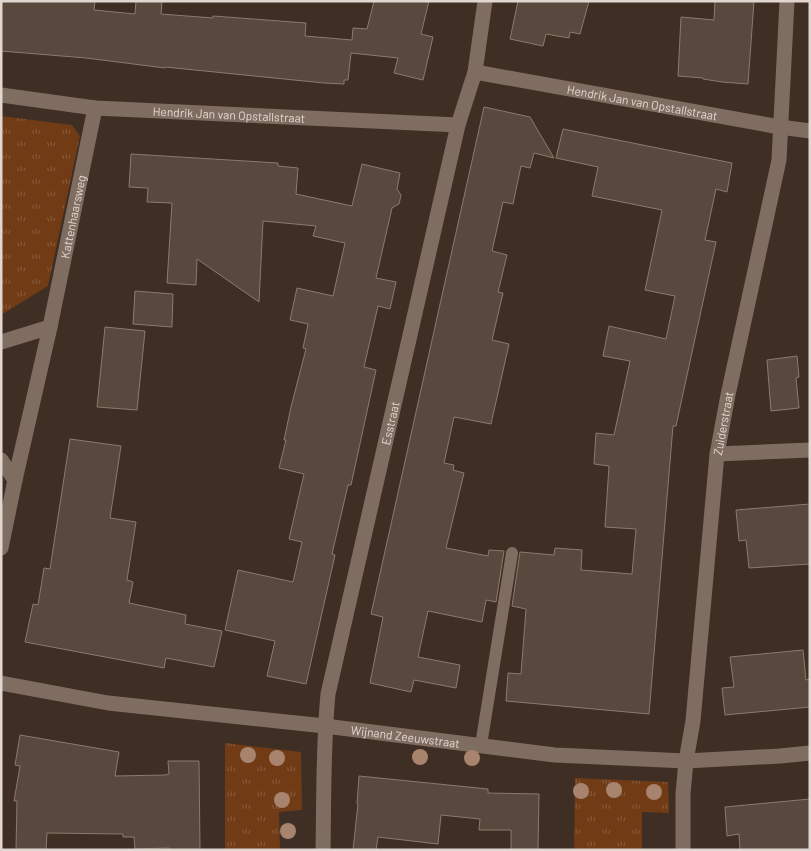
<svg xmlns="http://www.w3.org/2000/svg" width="811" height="851" viewBox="0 0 811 851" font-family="Barlow,sans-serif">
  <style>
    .grass { fill: url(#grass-tufts) }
    .building { fill: #59483d; stroke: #8d7a6e }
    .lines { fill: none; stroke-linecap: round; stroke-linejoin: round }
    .lane { stroke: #806d62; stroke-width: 12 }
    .street { stroke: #806d62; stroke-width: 15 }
    .secondary { stroke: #806d62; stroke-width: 15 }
    .tree { fill: #a8846e }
    .labels { text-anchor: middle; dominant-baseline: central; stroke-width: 4; stroke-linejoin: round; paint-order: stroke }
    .street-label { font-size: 12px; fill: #e2d7d0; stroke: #34241a }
  </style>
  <defs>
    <pattern id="grass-tufts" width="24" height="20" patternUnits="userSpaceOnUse" patternTransform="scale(1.25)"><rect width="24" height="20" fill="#703b15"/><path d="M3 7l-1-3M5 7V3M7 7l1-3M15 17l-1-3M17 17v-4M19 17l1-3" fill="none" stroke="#845736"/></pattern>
  </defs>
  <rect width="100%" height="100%" fill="#3e2e24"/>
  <!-- grass -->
  <g class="grass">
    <path d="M1 116 72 125 80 136 48 286 1 315Z"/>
    <path d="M225 743 301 752 302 810 279 812 280 850H225Z"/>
    <path d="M575 778 668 782 669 813 642 812V850H574Z"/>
  </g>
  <!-- building -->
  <g class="building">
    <path d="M1 1H95L94 10 135 14 136 1H162L161 14 213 18V16L306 23 305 36 352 40 353 28 367 29 374 1H429L421 34 433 37 423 80 394 73 398 58 351 53 348 80H344V84L324 83 165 67V68L86 58 1 51Z"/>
    <path d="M518 1H589L580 34 570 32 569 38 546 34 543 46 510 39Z"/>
    <path d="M715 1H754L748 84 722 82 703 79V78L678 76 681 17 714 20Z"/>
    <path d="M484 107 530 117 554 158 534 153 530 168 521 166 513 204 503 202 492 251 507 255 498 292 503 293 492 340 509 344 491 424 454 417 444 463 454 465 453 470 464 473 446 548 488 556 489 550 504 551 496 602 486 600 482 622 428 611 418 657 460 665 456 688 414 680 411 692 370 683 383 617 371 614Z"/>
    <path d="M563 129 732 163 727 192 716 189 705 240 716 242 676 426H673L649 714 506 701 508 673 521 674 526 609 512 606 520 552 554 555 555 548 582 550 581 570 632 574 636 529 605 527 609 466 594 464 596 433 614 435 630 361 603 356 609 326 666 339 675 296 645 290 662 210 592 196 598 167 556 158Z"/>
    <path d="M131 154 278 163V166L298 168 296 194 352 206 362 164 400 173 397 189 401 195 399 204 392 208 376 278 396 282 390 309 378 306 364 367 376 370 351 485H348L332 554 335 555 306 684 267 676 275 641 225 630 238 570 293 582 302 542 289 539 304 474 279 468 286 440H284L291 407 306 349 303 348 308 324 290 320 297 288 333 296 345 243 313 236 316 226 263 221 259 302 197 259 196 285 167 283 172 203 147 202 148 188 129 187Z"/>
    <path d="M135 291 173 294 172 327 133 324Z"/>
    <path d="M105 327 145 331 137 410 97 407Z"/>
    <path d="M797 356 799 377 796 378 799 408 771 411 767 360Z"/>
    <path d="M70 439 121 446 110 518 136 522 127 580 133 582 129 603 186 615 185 624 222 631 214 667 166 658 164 668 25 642 33 604 38 605 44 568 50 569Z"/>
    <path d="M810 504V564L749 568 746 540 739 541 736 510Z"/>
    <path d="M803 650 806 680 810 679V707L725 715 722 688 734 687 730 657Z"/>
    <path d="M20 735 119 752 115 776 165 775 169 774 168 761H199L200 850H169V848L135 849 134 837H123V834L47 833 46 850H16L17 801H14L20 766 15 765Z"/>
    <path d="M359 776 488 789V793L539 794 538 850H511V830H479L480 819 441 815 438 844 378 837 376 850H353L358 804H357Z"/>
    <path d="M810 799V850H740L739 834 727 836 725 807Z"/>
  </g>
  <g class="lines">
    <!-- lane -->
    <path class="lane" d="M481 745 512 553"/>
    <!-- street -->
    <g class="street">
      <path id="s1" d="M475 72 780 127 810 131"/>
      <path id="s2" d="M1 95 95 108 458 125"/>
      <path d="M1 342 50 327"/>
      <path d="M717 454 810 450"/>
      <path d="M1 460 15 480"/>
      <path id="s3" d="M1 548 15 480 50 327 95 108"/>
      <path id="s4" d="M323 850C324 798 323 746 328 694L458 125 475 72 485 1"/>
      <path id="s5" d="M683 850V794L686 761 693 721 717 454 728 395 779 160 787 1"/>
    </g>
    <!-- secondary -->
    <path class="secondary" id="s6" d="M1 683 108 703 325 726 555 755 686 761 780 756 810 753"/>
  </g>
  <!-- trees -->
  <g class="tree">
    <circle cx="248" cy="755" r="8"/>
    <circle cx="420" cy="757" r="8"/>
    <circle cx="277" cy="758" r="8"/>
    <circle cx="472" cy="758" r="8"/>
    <circle cx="614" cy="790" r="8"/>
    <circle cx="581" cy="791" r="8"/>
    <circle cx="654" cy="792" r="8"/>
    <circle cx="282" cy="800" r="8"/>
    <circle cx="288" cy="831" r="8"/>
  </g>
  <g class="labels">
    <!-- street labels -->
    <g class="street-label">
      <text stroke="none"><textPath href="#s1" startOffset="170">Hendrik Jan van Opstallstraat</textPath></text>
      <text stroke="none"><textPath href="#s2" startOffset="229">Hendrik Jan van Opstallstraat</textPath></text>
      <text stroke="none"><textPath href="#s3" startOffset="339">Kattenhaarsweg</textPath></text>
      <text stroke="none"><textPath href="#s4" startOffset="434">Esstraat</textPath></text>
      <text stroke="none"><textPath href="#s5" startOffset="429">Zuiderstraat</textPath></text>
      <text stroke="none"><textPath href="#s6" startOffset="408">Wijnand Zeeuwstraat</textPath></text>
    </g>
  </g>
  <!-- border -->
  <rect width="811" height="851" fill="none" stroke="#e2d7d0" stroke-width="5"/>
</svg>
